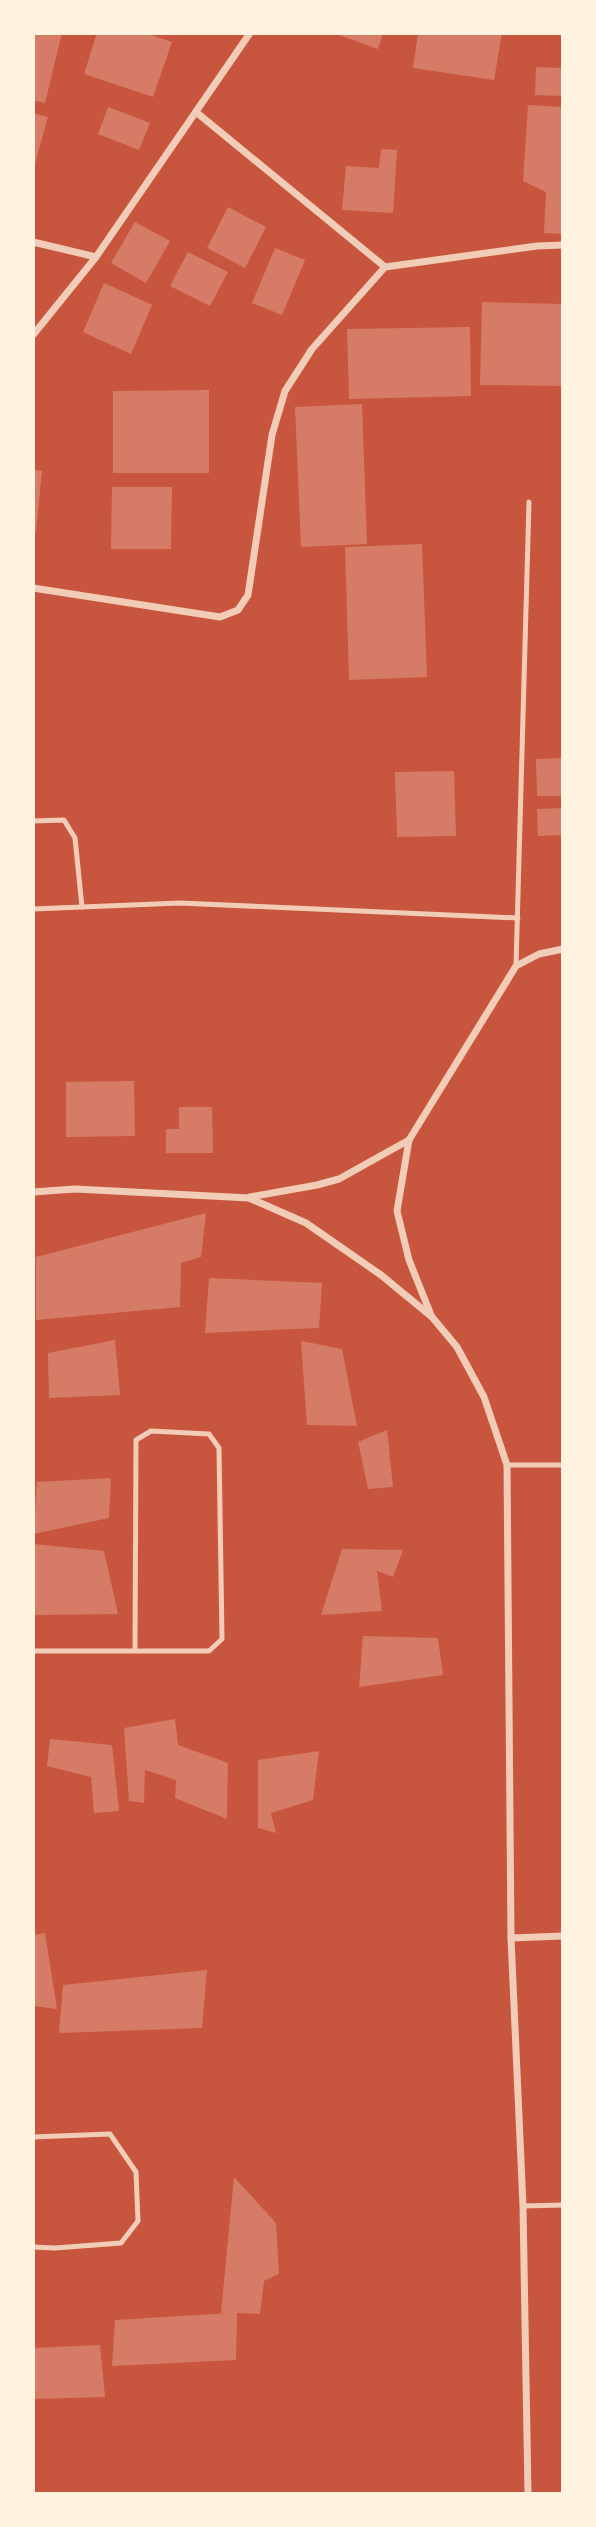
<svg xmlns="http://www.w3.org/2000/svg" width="596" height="2527" font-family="'Exo 2',sans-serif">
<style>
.building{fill:#d67c66}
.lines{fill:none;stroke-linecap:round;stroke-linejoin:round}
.service{stroke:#f1ccb7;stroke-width:5}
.minor{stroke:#f1ccb7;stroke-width:7}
</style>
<rect width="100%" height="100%" fill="#c8553d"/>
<g class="building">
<path d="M 33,33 L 62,33 L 45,103 L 33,100 Z"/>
<path d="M 97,33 L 145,33 L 172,42 L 153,97 L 84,74 Z"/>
<path d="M 333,33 L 383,33 L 378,49 Z"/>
<path d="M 418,33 L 502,33 L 494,80 L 413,68 Z"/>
<path d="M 536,67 L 563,68 L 563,96 L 535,95 Z"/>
<path d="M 528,105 L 563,107 L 563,234 L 544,233 L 546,192 L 523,181 Z"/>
<path d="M 108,107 L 150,123 L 139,150 L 98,134 Z"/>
<path d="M 33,113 L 48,117 L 34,167 L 33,167 Z"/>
<path d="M 381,149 L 397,150 L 393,213 L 342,210 L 346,166 L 379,168 Z"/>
<path d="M 228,207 L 266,227 L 245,268 L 207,248 Z"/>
<path d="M 135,222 L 170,241 L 146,283 L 111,263 Z"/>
<path d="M 275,248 L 305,260 L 282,315 L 252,303 Z"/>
<path d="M 188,252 L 228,272 L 210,306 L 170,286 Z"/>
<path d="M 104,283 L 152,305 L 131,354 L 83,332 Z"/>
<path d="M 482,302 L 563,304 L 563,386 L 480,385 Z"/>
<path d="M 470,327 L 471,396 L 349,399 L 347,329 Z"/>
<path d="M 209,390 L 209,473 L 113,473 L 113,391 Z"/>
<path d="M 362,404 L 367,544 L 301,547 L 295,407 Z"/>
<path d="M 33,470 L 42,471 L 36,532 L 33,532 Z"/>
<path d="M 112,487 L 172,487 L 171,549 L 111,549 Z"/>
<path d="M 422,544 L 427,677 L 349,680 L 345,547 Z"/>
<path d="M 563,758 L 563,796 L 537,796 L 536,759 Z"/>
<path d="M 454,771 L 456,836 L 397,837 L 395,772 Z"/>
<path d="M 563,808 L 563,835 L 538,836 L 537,809 Z"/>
<path d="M 134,1081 L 135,1136 L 66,1137 L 66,1082 Z"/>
<path d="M 179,1107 L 212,1107 L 213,1153 L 166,1153 L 166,1129 L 179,1129 Z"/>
<path d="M 206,1213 L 201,1257 L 181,1263 L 180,1307 L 36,1320 L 36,1257 Z"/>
<path d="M 209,1278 L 322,1283 L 319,1328 L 205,1333 Z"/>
<path d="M 115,1340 L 120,1395 L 49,1398 L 48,1353 Z"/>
<path d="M 301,1341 L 342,1349 L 357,1426 L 307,1425 Z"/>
<path d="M 387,1430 L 393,1487 L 368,1489 L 358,1442 Z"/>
<path d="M 111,1478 L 109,1518 L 33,1534 L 37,1482 Z"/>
<path d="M 33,1544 L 104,1551 L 118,1614 L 33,1615 Z"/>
<path d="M 342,1549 L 403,1550 L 393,1577 L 377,1571 L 382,1611 L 321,1615 Z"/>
<path d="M 363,1636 L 438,1638 L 443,1675 L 359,1687 Z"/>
<path d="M 175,1719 L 178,1745 L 228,1763 L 227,1819 L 175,1798 L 176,1780 L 145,1770 L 144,1803 L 129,1801 L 124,1728 Z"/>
<path d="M 50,1739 L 112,1745 L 119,1811 L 94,1813 L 91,1777 L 47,1766 Z"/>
<path d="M 319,1751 L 313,1800 L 271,1813 L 276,1833 L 258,1828 L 258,1760 Z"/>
<path d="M 45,1933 L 57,2009 L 33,2006 L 33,1935 Z"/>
<path d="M 207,1970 L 202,2028 L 59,2033 L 63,1985 Z"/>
<path d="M 234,2177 L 276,2223 L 279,2274 L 264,2281 L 260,2314 L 237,2313 L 236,2360 L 112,2366 L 115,2320 L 230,2313 L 221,2313 Z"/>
<path d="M 100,2345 L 105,2397 L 33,2399 L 33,2348 Z"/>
</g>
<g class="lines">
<g class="service">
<path d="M 33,821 L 64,820 L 75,838 L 82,907"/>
<path d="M 33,909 L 180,903 L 518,918"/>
<path d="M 516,966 L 529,502"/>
<path d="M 507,1465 L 563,1465"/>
<path d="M 33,1651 L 209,1651 L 222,1639 L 219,1448 L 209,1434 L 151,1431 L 136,1440 L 135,1651"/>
<path d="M 33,2137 L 110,2134 L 136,2172 L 138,2221 L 121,2243 L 55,2248 L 33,2247"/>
<path d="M 523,2206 L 563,2205"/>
</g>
<g class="minor">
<path d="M 196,112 L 385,267"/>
<path d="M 33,242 L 96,257"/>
<path d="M 33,335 L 96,257 L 250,33"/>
<path d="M 33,588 L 220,617 L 238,610 L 248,595 L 272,435 L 285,391 L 312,349 L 385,267 L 537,246 L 563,245"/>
<path d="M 33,1192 L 75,1189 L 249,1198 L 306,1223 L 381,1275 L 432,1317 L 457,1347 L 484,1397 L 507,1465 L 511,1938 L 523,2206 L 528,2494"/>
<path d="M 250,1197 L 317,1185 L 339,1179 L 409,1140"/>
<path d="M 431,1315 L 409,1260 L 397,1211 L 409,1140 L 516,966 L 539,954 L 563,949"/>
<path d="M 511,1938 L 563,1936"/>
</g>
</g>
<rect width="596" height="2527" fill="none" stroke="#fff3e0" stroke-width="70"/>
</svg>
